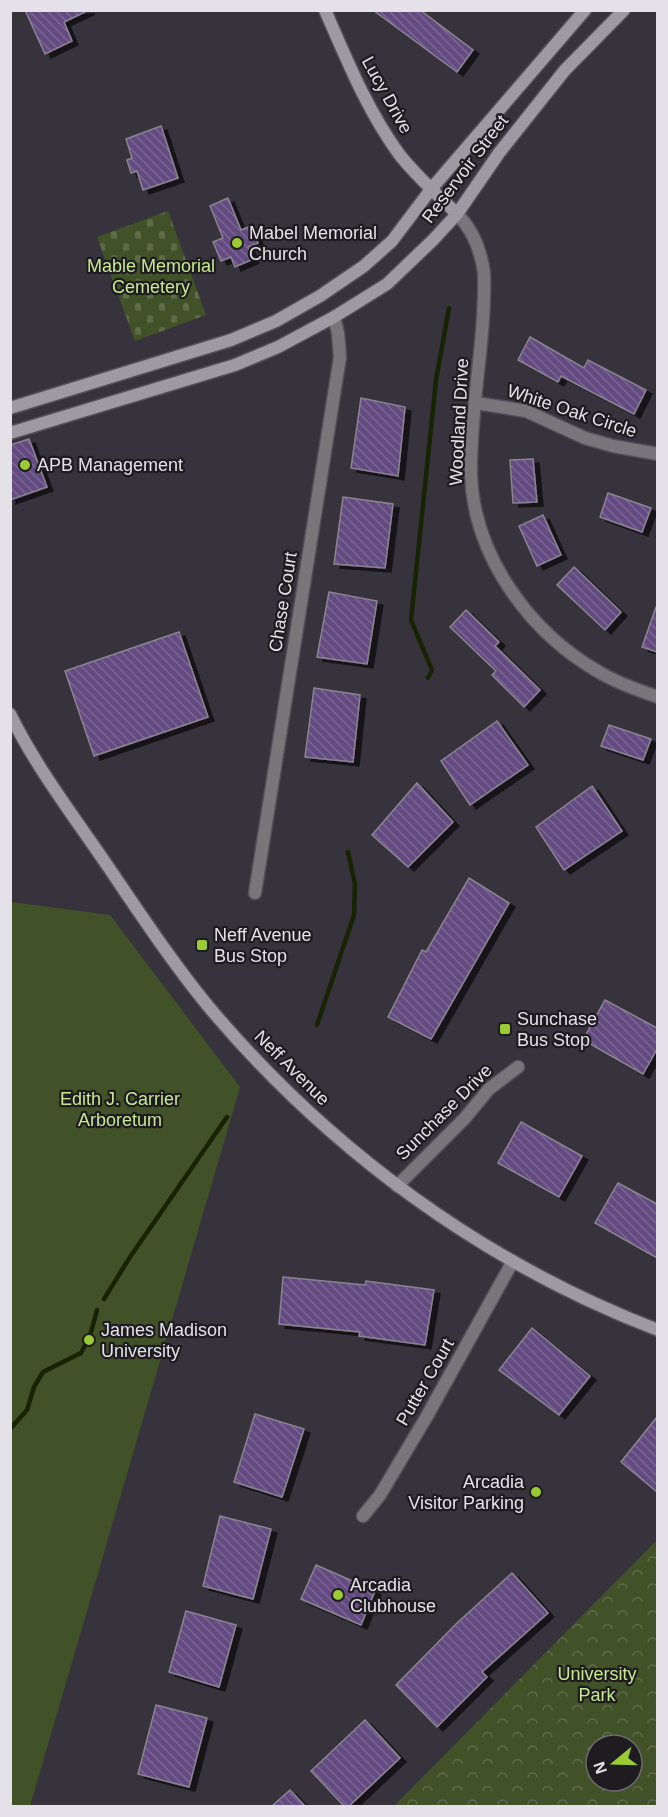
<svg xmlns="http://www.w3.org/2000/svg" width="668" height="1817" font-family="Helvetica,sans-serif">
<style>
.cemetery{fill:url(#cemetery-stones)}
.park{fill:url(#park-crowns);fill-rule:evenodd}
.garden{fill:#425228}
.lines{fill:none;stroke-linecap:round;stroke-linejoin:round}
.stream{stroke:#182304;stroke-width:4.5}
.building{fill:url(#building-back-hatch);stroke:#898490;stroke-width:1.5;filter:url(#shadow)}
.street-casing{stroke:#534f58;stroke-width:15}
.secondary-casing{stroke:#534f58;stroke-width:15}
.street{stroke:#78767b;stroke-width:12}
.secondary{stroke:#9e9aa3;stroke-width:12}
.poi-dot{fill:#9bcb33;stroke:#1e1c20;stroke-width:2}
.labels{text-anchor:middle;stroke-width:4.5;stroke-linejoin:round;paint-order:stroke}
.street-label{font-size:18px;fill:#e4e1e8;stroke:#1e1c20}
.poi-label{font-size:18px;fill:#e4e1e8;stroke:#1e1c20;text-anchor:start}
.park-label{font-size:18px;fill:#c6e890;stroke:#1e1c20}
</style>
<defs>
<pattern id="cemetery-stones" width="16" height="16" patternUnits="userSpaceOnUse" patternTransform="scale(1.5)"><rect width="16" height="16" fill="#425228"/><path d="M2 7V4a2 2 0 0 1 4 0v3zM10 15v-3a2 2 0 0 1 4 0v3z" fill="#5d6b47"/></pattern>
<pattern id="park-crowns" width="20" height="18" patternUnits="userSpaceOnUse" patternTransform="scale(1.5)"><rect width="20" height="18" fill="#425228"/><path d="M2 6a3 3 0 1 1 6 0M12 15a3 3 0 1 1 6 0" fill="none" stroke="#5d6b47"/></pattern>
<pattern id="building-back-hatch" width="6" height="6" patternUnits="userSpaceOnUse" patternTransform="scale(1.5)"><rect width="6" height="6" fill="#644b81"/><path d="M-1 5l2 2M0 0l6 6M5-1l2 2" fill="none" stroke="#7a6593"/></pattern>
<filter id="shadow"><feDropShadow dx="6" dy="4" stdDeviation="0" flood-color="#0009"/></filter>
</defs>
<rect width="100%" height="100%" fill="#37333d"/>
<path class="cemetery" d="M 168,211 L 206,315 L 135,341 L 97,237 Z"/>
<path class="park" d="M 657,1540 L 657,1806 L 394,1806 ZM 596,1745 L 632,1745 L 632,1781 L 596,1781 Z"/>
<path class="garden" d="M 11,902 L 110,915 L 240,1087 L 30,1806 L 10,1806 Z"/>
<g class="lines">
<g class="stream">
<path d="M 428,678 L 432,670 L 411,620 L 436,380 L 449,308"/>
<path d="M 317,1025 L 354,915 L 355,884 L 348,852"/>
<path d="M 104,1299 L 130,1257 L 227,1117"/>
<path d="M 10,1429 L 27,1410 L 34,1387 L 43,1372 L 81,1353 L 90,1336 L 97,1310"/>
</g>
</g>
<g class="building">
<path d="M 25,10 L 89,10 L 64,22 L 72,41 L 45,54 Z"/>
<path d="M 373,10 L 420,10 L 473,50 L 457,72 Z"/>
<path d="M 161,126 L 178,178 L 143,190 L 137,171 L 131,173 L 127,160 L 132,158 L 126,139 Z"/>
<path d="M 228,198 L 241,230 L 251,226 L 258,243 L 248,247 L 253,259 L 235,267 L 231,257 L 221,261 L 213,242 L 223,238 L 210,206 Z"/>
<path d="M 530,337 L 584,368 L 588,360 L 646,390 L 634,414 L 561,376 L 558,382 L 518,360 Z"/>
<path d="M 361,398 L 405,407 L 398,476 L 351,468 Z"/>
<path d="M 29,439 L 47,487 L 10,500 L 10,445 Z"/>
<path d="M 533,459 L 537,502 L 513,503 L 510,460 Z"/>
<path d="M 608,493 L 651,508 L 642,532 L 600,517 Z"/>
<path d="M 343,497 L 393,504 L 385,568 L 334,564 Z"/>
<path d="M 543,515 L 561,555 L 537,566 L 519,526 Z"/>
<path d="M 574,567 L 621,612 L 605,630 L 557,585 Z"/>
<path d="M 329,592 L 377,601 L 367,664 L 317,657 Z"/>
<path d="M 656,607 L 657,607 L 657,652 L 642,647 Z"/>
<path d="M 466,610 L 499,642 L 495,646 L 540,690 L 524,707 L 492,675 L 496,671 L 450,627 Z"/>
<path d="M 179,632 L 208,717 L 94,756 L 65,671 Z"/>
<path d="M 314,688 L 360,695 L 353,762 L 305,757 Z"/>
<path d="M 497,721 L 528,765 L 470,805 L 441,761 Z"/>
<path d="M 609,725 L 651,739 L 643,760 L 601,746 Z"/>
<path d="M 417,783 L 453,822 L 408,867 L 372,835 Z"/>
<path d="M 592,786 L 622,831 L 564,870 L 536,827 Z"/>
<path d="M 469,878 L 509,903 L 431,1039 L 388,1017 L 422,950 L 426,952 Z"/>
<path d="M 605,1000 L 657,1028 L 657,1049 L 643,1074 L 583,1040 Z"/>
<path d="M 521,1122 L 582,1156 L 559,1197 L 498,1163 Z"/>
<path d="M 618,1183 L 657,1204 L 657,1258 L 595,1223 Z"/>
<path d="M 283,1277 L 365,1285 L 366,1281 L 434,1290 L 425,1345 L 359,1336 L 360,1332 L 279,1324 Z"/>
<path d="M 532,1328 L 590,1376 L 559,1415 L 499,1370 Z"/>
<path d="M 255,1414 L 304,1429 L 282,1497 L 234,1482 Z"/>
<path d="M 657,1417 L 657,1492 L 621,1462 Z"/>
<path d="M 220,1516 L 271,1529 L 253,1599 L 203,1586 Z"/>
<path d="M 316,1565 L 375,1591 L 361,1625 L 301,1599 Z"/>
<path d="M 512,1573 L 548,1613 L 482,1672 L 487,1677 L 437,1727 L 396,1685 L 456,1624 Z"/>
<path d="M 186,1611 L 236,1625 L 219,1687 L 169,1672 Z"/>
<path d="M 156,1705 L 207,1718 L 189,1787 L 138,1774 Z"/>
<path d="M 365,1720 L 400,1758 L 349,1806 L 344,1806 L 311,1771 Z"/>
<path d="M 290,1790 L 305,1806 L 272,1806 Z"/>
</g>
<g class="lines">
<defs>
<g id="street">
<path d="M 457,214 C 473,230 481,251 484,273 C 486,340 470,406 471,473 C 473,555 529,632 599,672 C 617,683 637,690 658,697"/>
<path d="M 476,403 L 526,411 L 585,438 L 613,446 L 658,454"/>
<path d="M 255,893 L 340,357 L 338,333 L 334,317"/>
<path d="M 397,1186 L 465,1118 L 489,1089 L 518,1067"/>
<path d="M 363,1516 L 380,1495 L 427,1416 L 513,1261"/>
</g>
<g id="secondary">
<path d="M 325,10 C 347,60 367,110 399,154 C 416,176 438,195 457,214"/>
<path d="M 10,408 L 231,340 L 276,321 L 320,296 L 364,266 L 392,241 L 432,188 L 585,10"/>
<path d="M 10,433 L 235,365 L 278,347 L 334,317 L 387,284 L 433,240 L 457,214 L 499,153 L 565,70 L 624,10"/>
<path d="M 10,714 C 37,769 75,818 109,868 C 141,915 172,962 208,1006 C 328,1149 483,1263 658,1330"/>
</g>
</defs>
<use href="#street" class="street-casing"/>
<use href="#secondary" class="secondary-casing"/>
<use href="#street" class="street"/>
<use href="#secondary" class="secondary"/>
</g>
<g class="poi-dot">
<circle cx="237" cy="243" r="6"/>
<circle cx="25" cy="465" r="6"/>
<rect x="196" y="939" width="12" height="12" rx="3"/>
<rect x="499" y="1023" width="12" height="12" rx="3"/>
<circle cx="89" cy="1340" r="6"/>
<circle cx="536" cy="1492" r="6"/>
<circle cx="338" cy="1595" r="6"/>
</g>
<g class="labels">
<g class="street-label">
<text transform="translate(387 95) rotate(61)" y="6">Lucy Drive</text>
<text transform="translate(465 169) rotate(-53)" y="6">Reservoir Street</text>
<text transform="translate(572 411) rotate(18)" y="6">White Oak Circle</text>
<text transform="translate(459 422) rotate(-87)" y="6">Woodland Drive</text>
<text transform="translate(283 602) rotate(-81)" y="6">Chase Court</text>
<text transform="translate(292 1068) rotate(45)" y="6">Neff Avenue</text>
<text transform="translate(444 1112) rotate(-45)" y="6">Sunchase Drive</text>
<text transform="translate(425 1382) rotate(-60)" y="6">Putter Court</text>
</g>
<g class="poi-label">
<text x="249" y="239">Mabel Memorial<tspan x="249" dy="21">Church</tspan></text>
<text x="37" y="471">APB Management</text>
<text x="214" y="941">Neff Avenue<tspan x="214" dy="21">Bus Stop</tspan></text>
<text x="517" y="1025">Sunchase<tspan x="517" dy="21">Bus Stop</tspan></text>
<text x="101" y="1336">James Madison<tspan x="101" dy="21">University</tspan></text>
<text x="524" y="1488" text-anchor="end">Arcadia<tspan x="524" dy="21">Visitor Parking</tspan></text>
<text x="350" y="1591">Arcadia<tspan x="350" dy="21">Clubhouse</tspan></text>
</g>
<g class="park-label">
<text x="151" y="272">Mable Memorial<tspan x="151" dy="21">Cemetery</tspan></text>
<text x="120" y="1105">Edith J. Carrier<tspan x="120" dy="21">Arboretum</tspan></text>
<text x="597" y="1680">University<tspan x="597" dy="21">Park</tspan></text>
</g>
</g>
<rect width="668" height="1817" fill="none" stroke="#e4e1e8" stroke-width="24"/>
<g transform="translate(614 1763) rotate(251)"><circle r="28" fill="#1e1c20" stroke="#6d6b70" stroke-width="1.5"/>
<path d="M0-4.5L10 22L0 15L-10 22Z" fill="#9bcb33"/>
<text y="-9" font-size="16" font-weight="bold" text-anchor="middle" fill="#e4e1e8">N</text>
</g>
</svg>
